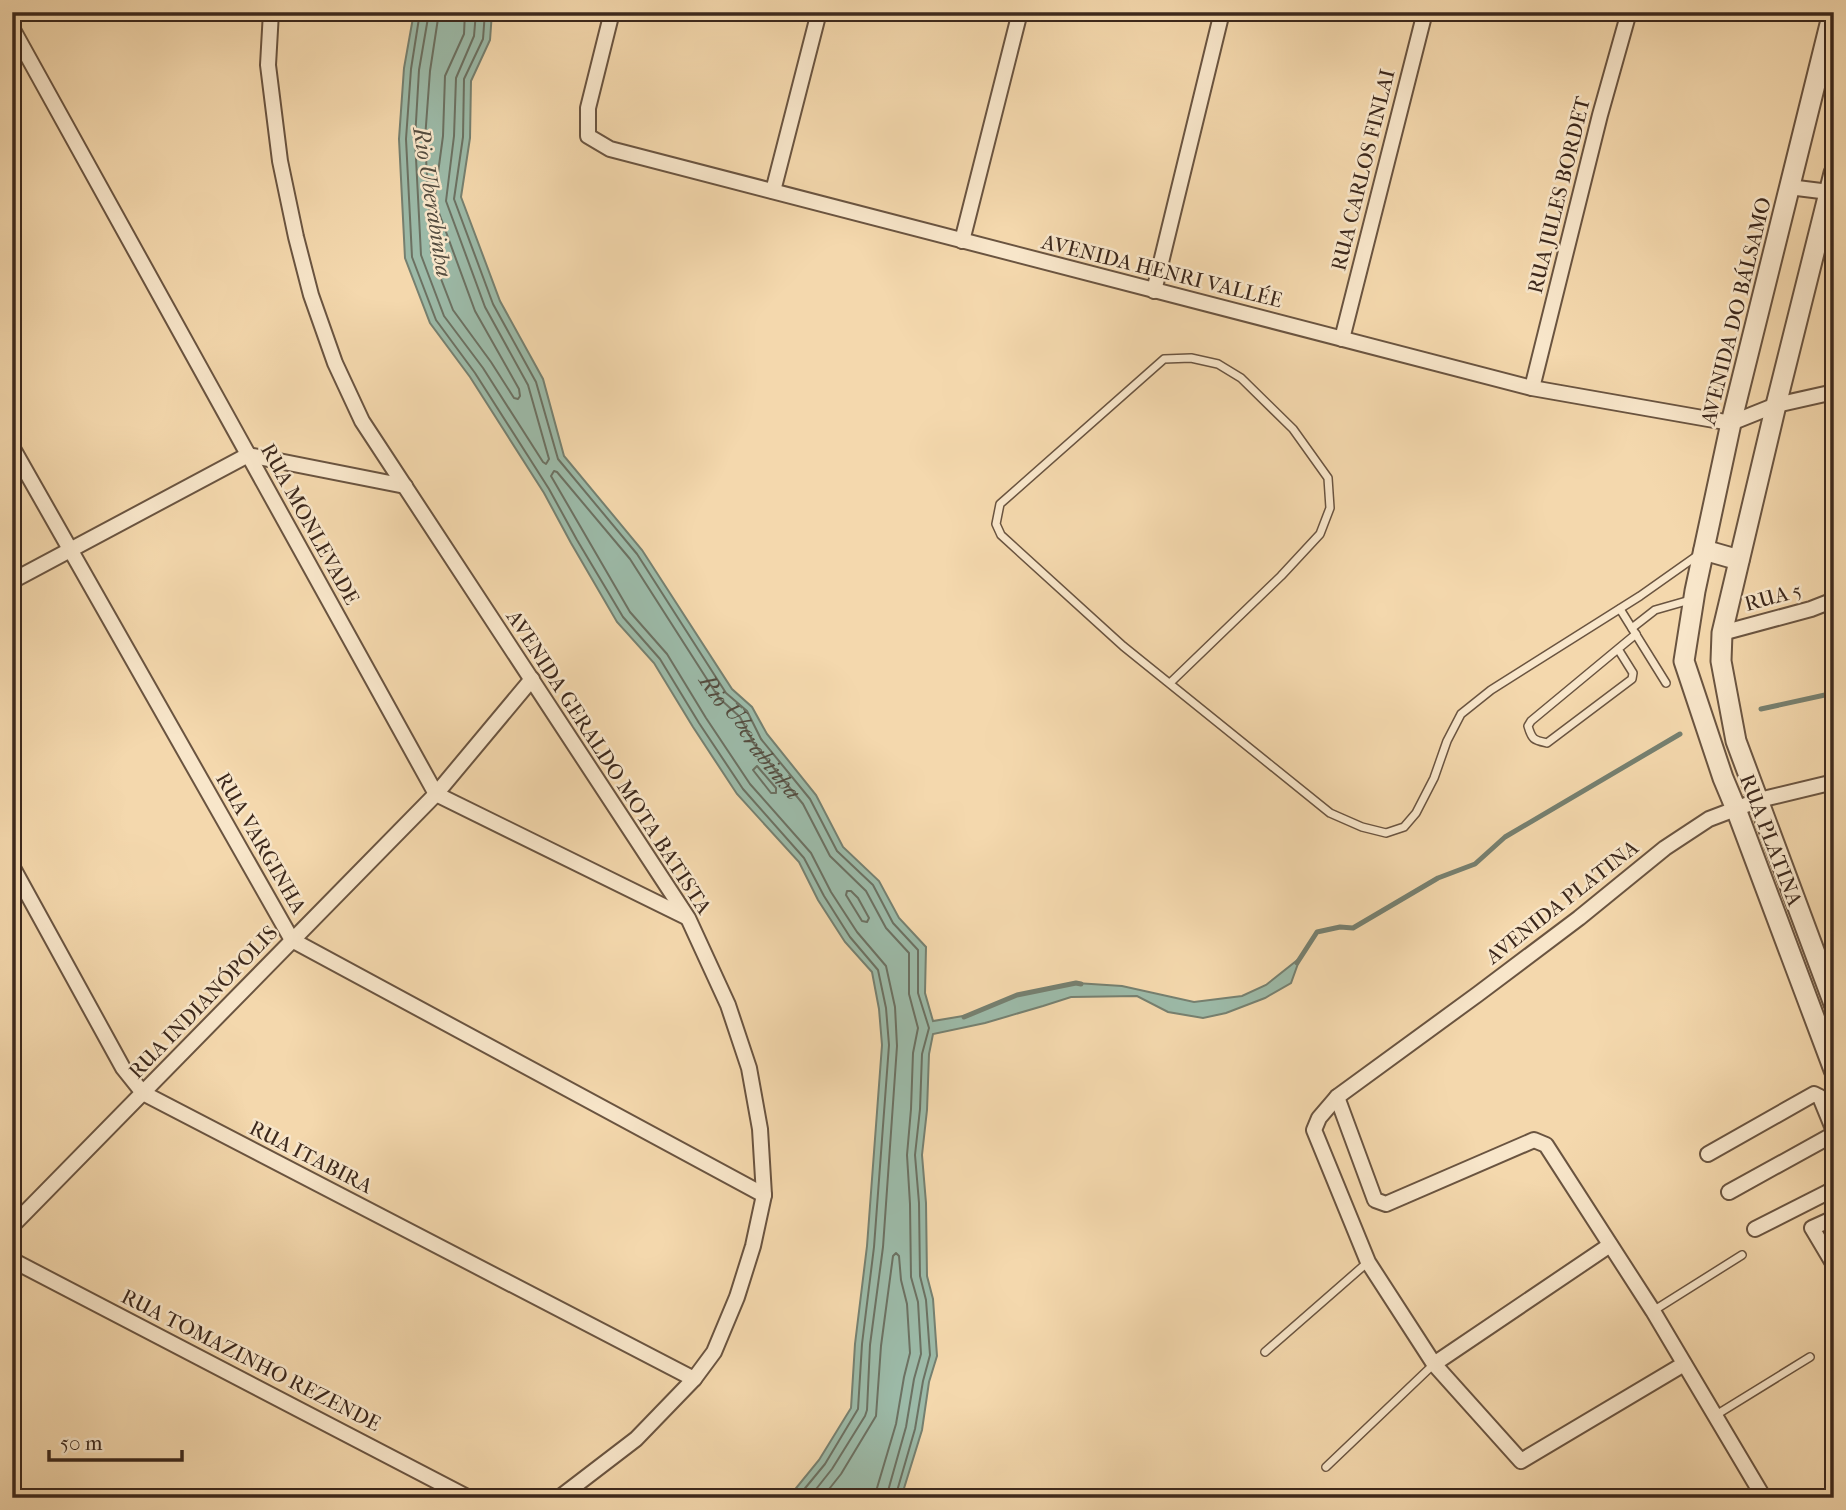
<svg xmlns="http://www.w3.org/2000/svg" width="1846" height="1510" font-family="'IM FELL French Canon',serif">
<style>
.water{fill:#9cbaa8;stroke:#768070;stroke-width:2}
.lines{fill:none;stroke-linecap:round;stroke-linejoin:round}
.shore{stroke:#6c7162;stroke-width:2}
.stream{stroke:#768070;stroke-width:5}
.service-casing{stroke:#6a5440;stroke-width:10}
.minor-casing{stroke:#6a5440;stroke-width:18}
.tertiary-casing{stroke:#6a5440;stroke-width:23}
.service{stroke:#f8e6ca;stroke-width:7}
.minor{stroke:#f8e6ca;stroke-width:14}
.tertiary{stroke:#f8e6ca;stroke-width:19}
.labels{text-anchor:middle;stroke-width:5;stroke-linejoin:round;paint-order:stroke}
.street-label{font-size:21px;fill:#3c281c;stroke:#f8e6ca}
.water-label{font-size:23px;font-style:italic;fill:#544c3f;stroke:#f8e6ca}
</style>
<rect width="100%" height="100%" fill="#f4d8ad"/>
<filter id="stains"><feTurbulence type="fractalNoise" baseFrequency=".00286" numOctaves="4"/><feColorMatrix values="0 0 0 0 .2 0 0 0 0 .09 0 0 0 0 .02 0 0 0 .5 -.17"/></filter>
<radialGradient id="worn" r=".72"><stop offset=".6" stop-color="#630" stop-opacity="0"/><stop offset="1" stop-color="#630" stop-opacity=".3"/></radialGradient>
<path class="water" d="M 414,12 L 492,12 L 490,40 L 471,81 L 470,138 L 461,197 L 500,301 L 543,379 L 564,456 L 642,550 L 732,689 L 752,707 L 767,734 L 816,795 L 843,847 L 879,881 L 899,918 L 926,947 L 925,993 L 933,1021 L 969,1015 L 1017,995 L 1076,983 L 1122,986 L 1194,1002 L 1242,996 L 1266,985 L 1300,958 L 1291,983 L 1265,998 L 1226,1013 L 1203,1018 L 1168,1012 L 1137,996 L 1071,997 L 1043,1006 L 985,1023 L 933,1034 L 929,1054 L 927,1110 L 922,1155 L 926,1203 L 927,1276 L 933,1299 L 937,1356 L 929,1382 L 922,1430 L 901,1498 L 788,1498 L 819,1460 L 851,1408 L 855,1344 L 867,1246 L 882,1045 L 879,1009 L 872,972 L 845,942 L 818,900 L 799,862 L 737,794 L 693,727 L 654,663 L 617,622 L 571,543 L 544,493 L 470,377 L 430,323 L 405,258 L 399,139 L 404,68 Z"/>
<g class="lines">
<g class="shore">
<path d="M 420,12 L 411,69 L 406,139 L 412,257 L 436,320 L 475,373 L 549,489 L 577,540 L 623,617 L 660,659 L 699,723 L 743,789 L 804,858 L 824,896 L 850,937 L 878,970 L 886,1008 L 889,1045 L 874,1247 L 862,1344 L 858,1409 L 825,1464 L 797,1498"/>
<path d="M 429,12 L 419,70 L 415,139 L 421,255 L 444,316 L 483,368 L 543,462 L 546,464 L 549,459 L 528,385 L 485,307 L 446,201 L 454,136 L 456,78 L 474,36 L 476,12"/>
<path d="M 439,12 L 430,71 L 425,139 L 428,195 L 431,198 L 435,195 L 443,136 L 445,76 L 464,34 L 465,12"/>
<path d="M 485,12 L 483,39 L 464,79 L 463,137 L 454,199 L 493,304 L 536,382 L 558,459 L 637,554 L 726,693 L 747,711 L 761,739 L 810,799 L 837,851 L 873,885 L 893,923 L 918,950 L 918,993 L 929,1028 L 922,1054 L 920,1109 L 915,1155 L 919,1203 L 920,1276 L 926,1300 L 930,1355 L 923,1381 L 915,1429 L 895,1498"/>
<path d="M 431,200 L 435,202 L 475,311 L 519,389 L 520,396 L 518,399 L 514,398 L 491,362 L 453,310 L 431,253 L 429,203 Z"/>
<path d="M 757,766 L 776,788 L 776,793 L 771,793 L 753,770 Z"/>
<path d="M 847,891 L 851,891 L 858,898 L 869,918 L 867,922 L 862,921 L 846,895 Z"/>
<path id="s1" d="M 809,1498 L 832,1469 L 865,1416 L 867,1410 L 870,1345 L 883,1247 L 897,1046 L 895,1007 L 886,966 L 857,932 L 831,892 L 811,853 L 750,784 L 706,718 L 667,654 L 630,612 L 551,476 L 554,471 L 557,472 L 630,559 L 719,698 L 740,717 L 754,744 L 803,804 L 830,856 L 866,891 L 886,928 L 909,953 L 909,994 L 918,1028 L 913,1053 L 911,1109 L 907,1155 L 910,1204 L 911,1277 L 918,1302 L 921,1354 L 914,1379 L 906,1427 L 886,1498"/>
<path d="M 822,1498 L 841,1474 L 876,1416 L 881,1346 L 893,1256 L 896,1253 L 899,1256 L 901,1280 L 907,1304 L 910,1353 L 904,1377 L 896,1424 L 877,1488 L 876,1498"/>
</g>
<g class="stream">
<path d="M 1761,709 L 1834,693"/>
<path d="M 1297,963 L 1317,932 L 1340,927 L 1353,928 L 1438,878 L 1475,864 L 1505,837 L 1680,734"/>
<path d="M 964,1017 L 1017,995 L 1076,983 L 1081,984"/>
</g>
<defs>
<g id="service">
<path d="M 1620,609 L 1666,683"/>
<path d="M 1632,628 L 1655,610 L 1690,600"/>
<path d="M 1618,649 L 1633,673 L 1632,679 L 1547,743 C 1534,740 1532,740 1528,726 L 1531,721 L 1636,634"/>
<path d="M 1170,683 L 1281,576 L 1320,534 L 1330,508 L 1328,478 L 1293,429 L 1241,378 L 1218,364 L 1191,358 L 1164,359 L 1000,504 L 996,524 L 1001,535 L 1123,646 L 1330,813 L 1362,827 L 1386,833 L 1404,827 L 1416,813 L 1434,778 L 1447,741 L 1461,714 L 1491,690 L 1640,596 L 1698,555"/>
<path d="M 1653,1311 L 1742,1255"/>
<path d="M 1265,1352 L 1368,1262"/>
<path d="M 1716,1415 L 1810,1357"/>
<path d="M 1326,1467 L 1434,1364"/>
</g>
<g id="minor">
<path d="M 271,12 L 268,65 L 280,161 L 296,237 L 311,295 L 335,363 L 362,421 L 688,918 L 728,1005 L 749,1068 L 760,1129 L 764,1195 L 753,1246 L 737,1297 L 714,1352 L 694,1379 L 636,1439 L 559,1498"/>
<path d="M 612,12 L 588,108 L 588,136 L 610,149 L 1532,388 L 1731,423 L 1776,405 L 1834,392"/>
<path d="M 12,28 L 436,794 L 686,917"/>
<path d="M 1789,187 L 1829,192 L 1834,191"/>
<path d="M 773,191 L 819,12"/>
<path d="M 962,241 L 1020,12"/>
<path d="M 1154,291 L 1222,12"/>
<path d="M 1342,339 L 1425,12"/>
<path d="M 1532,388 L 1600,115 L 1629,12"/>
<path d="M 12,447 L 292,940 L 764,1195"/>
<path d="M 12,581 L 248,455 L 405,486"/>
<path d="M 1722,633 L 1811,609 L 1834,600"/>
<path d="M 12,866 L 123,1068 L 143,1093 L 694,1379"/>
<path d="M 1337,1097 L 1375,1200 L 1386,1204 L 1534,1140 L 1546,1145 L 1653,1311 L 1764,1498"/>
<path d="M 1708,1154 L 1814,1094 L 1820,1097 L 1834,1131"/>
<path d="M 1729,1192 L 1834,1134"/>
<path d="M 1834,1218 L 1812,1228 L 1834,1265"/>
<path d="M 12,1226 L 436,794 L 532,679"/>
<path d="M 1755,1229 L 1834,1189"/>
<path d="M 12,1260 L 469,1498"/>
<path d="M 1434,1364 L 1610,1245"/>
<path d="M 1684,1364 L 1521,1461 L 1434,1364 L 1368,1262 L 1314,1130 L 1319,1118 L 1337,1097 L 1478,994 L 1579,918 L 1665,848 L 1709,819 L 1759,800 L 1834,782"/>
</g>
<g id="tertiary">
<path d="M 1833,12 L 1731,423 L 1695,591 L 1684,661 L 1723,778 L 1736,809 L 1834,1070"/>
<path d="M 1834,173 L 1776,405 L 1722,633 L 1721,661 L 1736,741 L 1834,1004"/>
<path d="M 1704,550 L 1739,560"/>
</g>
</defs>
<use href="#service" class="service-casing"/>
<use href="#minor" class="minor-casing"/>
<use href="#tertiary" class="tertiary-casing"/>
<use href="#service" class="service"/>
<use href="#minor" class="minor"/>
<use href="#tertiary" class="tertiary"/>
</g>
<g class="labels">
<g class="street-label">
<text transform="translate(1363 170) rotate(-76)" y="7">RUA CARLOS FINLAI</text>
<text transform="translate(1559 195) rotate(-76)" y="7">RUA JULES BORDET</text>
<text transform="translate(1162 271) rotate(14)" y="7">AVENIDA HENRI VALLÉE</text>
<text transform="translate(1736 311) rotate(-76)" y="7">AVENIDA DO BÁLSAMO</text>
<text transform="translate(310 524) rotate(61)" y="7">RUA MONLEVADE</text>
<text transform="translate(1773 597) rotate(-15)" y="7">RUA 5</text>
<text transform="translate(609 762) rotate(57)" y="7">AVENIDA GERALDO MOTA BATISTA</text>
<text transform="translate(1771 840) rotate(69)" y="7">RUA PLATINA</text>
<text transform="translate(261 843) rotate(60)" y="7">RUA VARGINHA</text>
<text transform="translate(1562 902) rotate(-38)" y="7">AVENIDA PLATINA</text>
<text transform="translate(203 1002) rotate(-46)" y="7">RUA INDIANÓPOLIS</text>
<text transform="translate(311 1157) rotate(27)" y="7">RUA ITABIRA</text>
<text transform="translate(251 1360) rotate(27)" y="7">RUA TOMAZINHO REZENDE</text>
</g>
<g class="water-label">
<text transform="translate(433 202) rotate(81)" y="8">Rio Uberabinha</text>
<text dy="8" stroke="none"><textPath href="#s1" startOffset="1486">Rio Uberabinha</textPath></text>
</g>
</g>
<rect width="1846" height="1510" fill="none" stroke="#f4d8ad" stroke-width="42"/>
<rect x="14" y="14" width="1818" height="1482" fill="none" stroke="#3c281c" stroke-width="3.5"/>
<rect x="21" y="21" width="1804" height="1468" fill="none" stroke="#3c281c" stroke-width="2"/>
<path d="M49 1450v10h133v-10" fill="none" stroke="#3c281c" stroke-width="3.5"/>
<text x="60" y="1450" font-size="21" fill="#3c281c" stroke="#f8e6ca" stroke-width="5" paint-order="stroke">50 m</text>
<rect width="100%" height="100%" filter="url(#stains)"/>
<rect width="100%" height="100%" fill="url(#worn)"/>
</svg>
